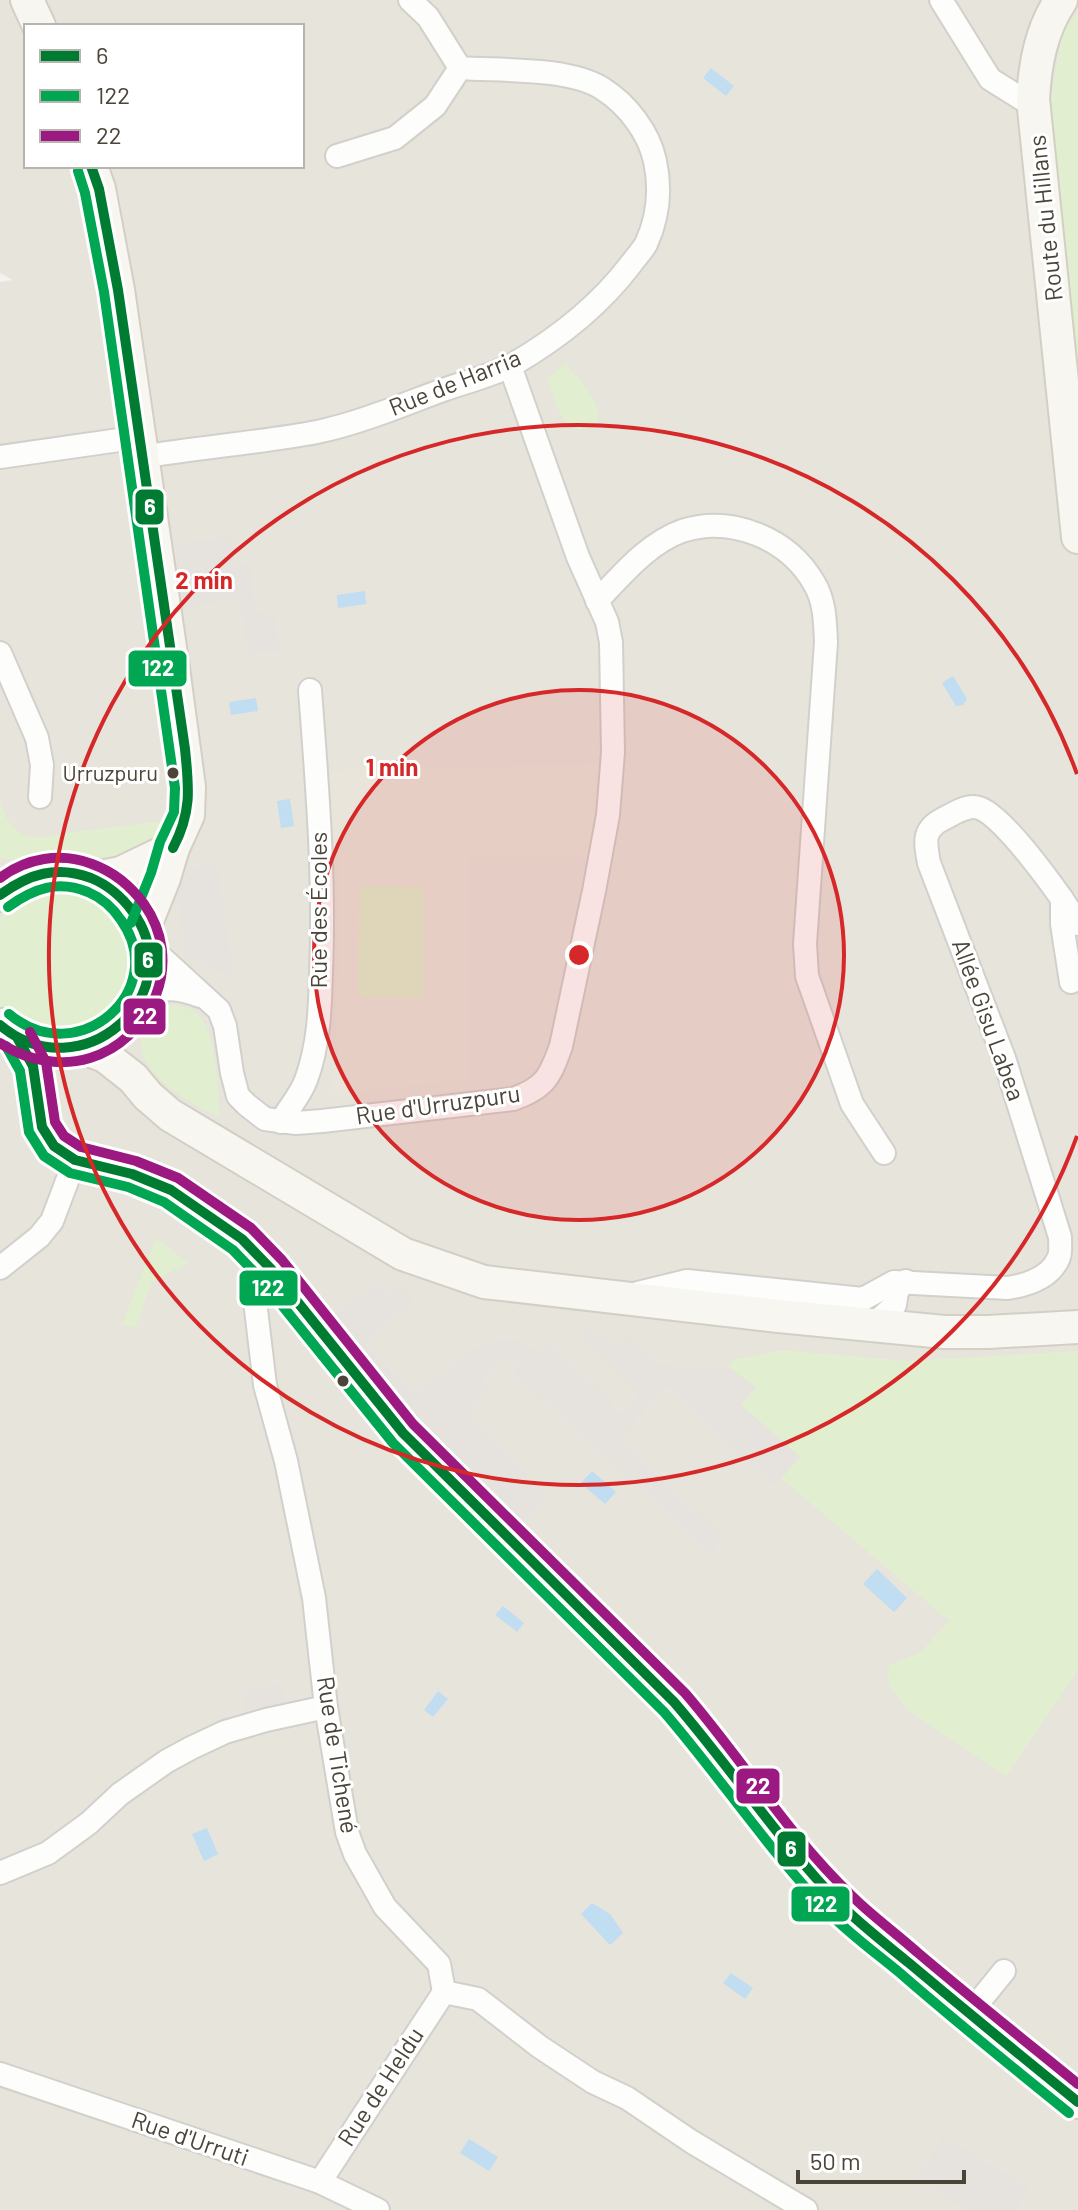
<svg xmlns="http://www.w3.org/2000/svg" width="1078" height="2210" font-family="Barlow,sans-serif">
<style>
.residential{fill:#e7e4dc;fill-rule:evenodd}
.education{fill:#eae5da}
.green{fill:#e1eecf}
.parking{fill:#e6e3df}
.water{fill:#c0ddf1}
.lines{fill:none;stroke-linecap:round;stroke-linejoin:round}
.street-casing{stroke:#d2d0cb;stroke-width:26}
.secondary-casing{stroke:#d3cfc5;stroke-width:36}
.street{stroke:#fdfdfc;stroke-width:22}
.secondary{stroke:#f7f6f1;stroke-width:32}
.bus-1-casing{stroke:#fff;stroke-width:16}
.bus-2-casing{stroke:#fff;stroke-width:16}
.bus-3-casing{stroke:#fff;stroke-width:16}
.bus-1{stroke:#007c32;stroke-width:10}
.bus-2{stroke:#00a651;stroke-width:10}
.bus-3{stroke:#9c1981;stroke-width:10}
.ring{fill:none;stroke:#d62828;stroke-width:4}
.bus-dot{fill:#4b4439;stroke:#fff;stroke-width:3}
.labels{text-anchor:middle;stroke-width:6;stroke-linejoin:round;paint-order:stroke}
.bus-label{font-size:22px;fill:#4b4439;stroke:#fff;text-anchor:end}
.street-label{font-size:24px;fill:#4b4439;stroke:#fff}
.centre{fill:#d62828;stroke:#fff;stroke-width:4}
.ring-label{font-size:24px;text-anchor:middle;font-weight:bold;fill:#d62828;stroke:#fff;stroke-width:6;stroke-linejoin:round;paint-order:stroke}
.line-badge{stroke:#fff;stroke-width:3}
.badge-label{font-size:22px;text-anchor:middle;font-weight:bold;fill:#fff}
</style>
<rect width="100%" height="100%" fill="#f4f2ee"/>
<path class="residential" d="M 0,0 L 1078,0 L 1078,13 L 1063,31 L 1050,104 L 1078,362 L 1078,2210 L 0,2210 L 0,282 L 13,280 L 0,273 ZM 26,26 L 302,26 L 302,166 L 26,166 Z"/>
<path class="education" d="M 601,763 L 592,857 L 469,857 L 470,1079 L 329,1095 L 337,1061 L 339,857 L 332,827 L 327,771 Z"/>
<g class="green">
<path d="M 1078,13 L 1078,362 L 1050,104 L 1063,31 Z"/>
<path d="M 566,363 C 578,380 607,405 595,426 C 562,441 556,401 547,378 Z"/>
<path d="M 0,801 C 10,836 30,843 64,833 L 164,821 L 152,840 L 139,852 L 107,862 L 52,853 L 20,860 L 0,858 Z"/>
<path d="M 359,886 L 423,887 L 423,998 L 358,997 Z"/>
<path d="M 54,887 L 85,891 L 99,897 L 122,918 L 137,963 L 130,993 L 98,1027 L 53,1037 L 10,1018 L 0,1006 L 0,918 C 16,901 31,892 54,887 Z"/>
<path d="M 171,1005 C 180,1006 188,1007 195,1012 C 218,1031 217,1088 220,1116 C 188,1105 128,1069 143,1028 C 148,1014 158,1008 171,1005 Z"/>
<path d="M 156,1238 L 188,1263 L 152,1282 L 135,1328 L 122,1324 Z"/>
<path d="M 782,1350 L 907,1361 L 1078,1351 L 1078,1671 L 1006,1776 L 908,1710 L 888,1684 L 889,1665 L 920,1653 L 949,1621 L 781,1478 L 800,1457 L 741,1405 L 756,1387 L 728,1367 L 733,1360 Z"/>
</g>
<g class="parking">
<path d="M 231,536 L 234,564 L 250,563 L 255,609 L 276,618 L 280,651 L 248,655 L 240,599 L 184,608 L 174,545 Z"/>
<path d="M 217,864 L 234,979 L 212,970 L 202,960 L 186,961 L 176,886 L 189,868 Z"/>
<path d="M 376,1280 L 390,1295 L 401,1286 L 414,1301 L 366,1344 L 416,1395 L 469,1349 L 507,1338 L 541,1351 L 550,1342 L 612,1402 L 610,1405 L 620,1414 L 634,1400 L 636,1395 L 635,1389 L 580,1336 L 589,1326 L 614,1345 L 625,1335 L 657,1365 L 728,1367 L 756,1387 L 741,1405 L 800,1457 L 774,1486 L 667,1387 L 619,1440 L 725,1537 L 710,1554 L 512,1372 L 520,1363 L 508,1359 L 497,1367 L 482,1381 L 490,1390 L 467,1416 L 551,1497 L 521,1527 L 415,1422 L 347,1344 L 331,1319 Z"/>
<path d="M 281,1683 L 286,1706 L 247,1714 L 242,1691 Z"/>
<path d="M 942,2135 L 1029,2188 L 1016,2210 L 965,2210 L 917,2180 Z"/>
</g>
<g class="water">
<path d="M 711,68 L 734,86 L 726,96 L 703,78 Z"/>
<path d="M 365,591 L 366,604 L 338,608 L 337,595 Z"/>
<path d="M 953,676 L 967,699 L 963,705 L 956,706 L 942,683 Z"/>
<path d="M 256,698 L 258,711 L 231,715 L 229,702 Z"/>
<path d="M 290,799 L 294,826 L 281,828 L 277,801 Z"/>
<path d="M 592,1471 L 616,1492 L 605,1504 L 581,1483 Z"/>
<path d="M 877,1569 L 907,1598 L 894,1612 L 863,1584 Z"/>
<path d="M 503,1606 L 524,1623 L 517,1632 L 495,1615 Z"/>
<path d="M 438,1691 L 448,1699 L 433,1717 L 424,1710 Z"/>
<path d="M 207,1828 L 218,1854 L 204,1861 L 192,1834 Z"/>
<path d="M 592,1903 L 610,1914 L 623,1933 L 610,1945 L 581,1914 Z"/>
<path d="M 731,1973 L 753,1988 L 745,1999 L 723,1983 Z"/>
<path d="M 469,2139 L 498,2157 L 489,2171 L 460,2153 Z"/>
</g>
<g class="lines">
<defs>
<g id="street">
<path d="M 941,0 L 990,79 L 1022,99 L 1033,99"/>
<path d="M 337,156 L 395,138 L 435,106 L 460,68"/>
<path d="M 0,457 L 140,437"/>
<path d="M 142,457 C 200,447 259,443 317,432 C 360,423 402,405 443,390 C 465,382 491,376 512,365 C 557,339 600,305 631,264 C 636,257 642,251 646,244 C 658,218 661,189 655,161 C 649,133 628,105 603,89 C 569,67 501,71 460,68 L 428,17 L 410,0"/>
<path d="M 597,601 C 621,576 648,543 682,531 C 731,515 788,538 814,583 C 825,601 825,622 826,642 L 805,944 L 807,976 L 852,1104 L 884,1153"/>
<path d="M 0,653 L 37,738 L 42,765 L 40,797"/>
<path d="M 1062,899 L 1062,924 L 1071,982"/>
<path d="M 148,945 L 219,1010 L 225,1026 L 232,1073 L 238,1096 L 247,1105 L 265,1119 L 296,1123 L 322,1121 L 513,1099 C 545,1088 550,1077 561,1046 L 594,891 L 608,815 L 613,752 L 611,642 L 607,622 L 578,557 L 510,366"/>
<path d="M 143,993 C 168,988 176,987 200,996"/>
<path d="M 281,1122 C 289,1107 300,1096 306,1080 C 319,1045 320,1009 321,972 C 325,878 317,784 310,690"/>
<path d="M 0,1268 L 39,1237 L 52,1221 L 75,1160"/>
<path d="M 271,1269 L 255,1281 L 254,1293 L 265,1385 L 286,1461 L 314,1598 L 326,1707 L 347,1832 L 355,1854 L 385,1907 L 439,1964 L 444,1992 L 478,1999 L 540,2047 L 593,2082 L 627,2098 L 692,2142 L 806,2210"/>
<path d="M 638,1293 L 687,1281 L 863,1299 L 894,1282 L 1008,1288 C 1027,1285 1051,1278 1059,1257 C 1061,1252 1060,1243 1060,1237 L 1004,1058 L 929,863 C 925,841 922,829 945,818 C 955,813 968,804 979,808 C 1004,815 1064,900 1078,924"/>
<path d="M 873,1325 L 895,1305 L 897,1291 L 906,1281"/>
<path d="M 0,1873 L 48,1853 L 89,1823 L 120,1794 L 167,1761 L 191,1748 L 225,1732 L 266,1720 L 326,1707"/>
<path d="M 969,2014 L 1004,1971"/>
<path d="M 0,2074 L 320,2182 L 378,2210"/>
<path d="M 320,2182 L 444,1992"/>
</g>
<g id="secondary">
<path d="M 27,0 L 39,26"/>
<path d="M 1061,0 C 1041,30 1035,64 1033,99 L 1078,537"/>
<path d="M 91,166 L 99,189 L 118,290 L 173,668 L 189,787 L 188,815 L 173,848 L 164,878 L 144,928"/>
<path d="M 95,878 L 121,873 L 173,848"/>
<path d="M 0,895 C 6,891 13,885 20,881 C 95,840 183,931 137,1004 C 131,1013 126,1021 118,1027 C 104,1039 86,1048 68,1048 C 43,1048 19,1043 0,1025"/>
<path d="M 18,1039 L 33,1066 L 42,1127 L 54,1146 L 75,1160 L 132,1174 L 171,1190 L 219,1222 L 242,1239 L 271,1269 L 337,1353 L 403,1433 L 674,1702 L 710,1744 L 769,1824 L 804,1866 L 843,1907 L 969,2014 L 1078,2102"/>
<path d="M 81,1047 L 105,1056 L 133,1078 L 148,1096 L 170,1115 L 403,1254 L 484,1282 L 779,1316 L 944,1332 L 988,1332 L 1078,1327"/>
</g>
</defs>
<use href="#street" class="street-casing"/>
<use href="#secondary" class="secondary-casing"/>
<use href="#street" class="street"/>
<use href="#secondary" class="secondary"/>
<defs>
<g id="bus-1">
<path d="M 91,166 L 99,189 L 118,290 L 185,749 C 189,788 192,812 173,848"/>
<path d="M 0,895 C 29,874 56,865 91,878 C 108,885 122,897 133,912 C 192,995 81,1093 0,1025"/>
<path d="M 18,1039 L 33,1066 L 42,1127 L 54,1146 L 75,1160 L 132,1174 L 171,1190 L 242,1239 L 271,1269 L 403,1433 L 674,1702 C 731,1768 779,1841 840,1904 C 861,1925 886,1944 909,1963 C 965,2010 1021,2056 1078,2102"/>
</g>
<g id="bus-2">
<path d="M 78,171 L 85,193 L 104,292 L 175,788 L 174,812 L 160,842 L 151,873 L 131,923"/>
<path d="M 8,907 C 34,888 58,880 88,892 C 102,898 113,908 121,920 C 171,990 78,1072 9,1014"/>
<path d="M 6,1046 L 20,1071 L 29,1132 L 44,1156 L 70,1173 L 128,1187 L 164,1202 L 233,1250 L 260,1278 L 393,1443 L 664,1712 C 721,1778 769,1851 830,1914 C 851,1935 877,1954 900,1973 C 955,2021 1012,2067 1069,2113"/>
</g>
<g id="bus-3">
<path d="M 0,878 C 26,858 61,852 92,864 C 114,872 130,885 144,904 C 163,931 168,964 156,995 C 129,1061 59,1081 0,1043"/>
<path d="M 30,1032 L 46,1062 L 55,1122 L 64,1136 L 81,1147 L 136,1161 L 178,1178 L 251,1228 L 282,1260 L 413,1424 L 685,1693 C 742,1759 788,1835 852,1896 C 872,1916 896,1933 917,1952 C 970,1997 1024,2040 1078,2084"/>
</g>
</defs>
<use href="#bus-1" class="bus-1-casing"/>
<use href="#bus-2" class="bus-2-casing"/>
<use href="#bus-3" class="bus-3-casing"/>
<use href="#bus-1" class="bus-1"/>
<use href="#bus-2" class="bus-2"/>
<use href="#bus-3" class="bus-3"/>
</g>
<circle cx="579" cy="955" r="265" fill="#d62828" fill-opacity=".12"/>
<g class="ring">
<circle cx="579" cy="955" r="265"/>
<path d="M1077 1136A530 530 0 1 1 1077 774"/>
</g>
<g class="bus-dot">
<circle cx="173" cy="773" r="7"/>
<circle cx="343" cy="1381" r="7"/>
</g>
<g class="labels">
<g class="bus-label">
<text x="158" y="781">Urruzpuru</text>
</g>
<g class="street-label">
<text transform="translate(1046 218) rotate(-96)" y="8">Route du Hillans</text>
<text transform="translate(455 383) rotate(-22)" y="8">Rue de Harria</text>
<text transform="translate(319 910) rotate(-90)" y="8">Rue des Écoles</text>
<text transform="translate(988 1020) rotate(70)" y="8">Allée Gisu Labea</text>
<text transform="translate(438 1105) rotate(-8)" y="8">Rue d'Urruzpuru</text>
<text transform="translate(337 1755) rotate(81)" y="8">Rue de Tichené</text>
<text transform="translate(381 2087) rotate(-57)" y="8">Rue de Heldu</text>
<text transform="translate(190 2139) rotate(19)" y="8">Rue d'Urruti</text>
</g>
</g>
<circle cx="579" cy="955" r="12" class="centre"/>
<g class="ring-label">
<text x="204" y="589">2 min</text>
<text x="392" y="776">1 min</text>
</g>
<g class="line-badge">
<rect x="134" y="488" width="31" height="38" rx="8" fill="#007c32"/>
<rect x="127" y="649" width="61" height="39" rx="8" fill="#00a651"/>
<rect x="133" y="941" width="31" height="38" rx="8" fill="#007c32"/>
<rect x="122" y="997" width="45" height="39" rx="8" fill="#9c1981"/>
<rect x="238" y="1269" width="61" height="38" rx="8" fill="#00a651"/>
<rect x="735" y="1767" width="46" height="38" rx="8" fill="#9c1981"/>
<rect x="776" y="1830" width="31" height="38" rx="8" fill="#007c32"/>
<rect x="790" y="1885" width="61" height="38" rx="8" fill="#00a651"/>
</g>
<g class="badge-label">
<text x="150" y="515">6</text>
<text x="158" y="676">122</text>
<text x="148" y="968">6</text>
<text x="145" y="1024">22</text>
<text x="268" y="1296">122</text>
<text x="758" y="1794">22</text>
<text x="791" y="1857">6</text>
<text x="821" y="1912">122</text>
</g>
<rect x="24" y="24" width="280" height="144" fill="#ffffff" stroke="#b7b4b0" stroke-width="2"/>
<rect x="40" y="50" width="40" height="12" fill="#007c32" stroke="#b7b4b0" stroke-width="2"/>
<text x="96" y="64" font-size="24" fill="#4b4439">6</text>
<rect x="40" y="90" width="40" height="12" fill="#00a651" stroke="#b7b4b0" stroke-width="2"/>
<text x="96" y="104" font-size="24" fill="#4b4439">122</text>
<rect x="40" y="130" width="40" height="12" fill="#9c1981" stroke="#b7b4b0" stroke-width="2"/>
<text x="96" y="144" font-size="24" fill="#4b4439">22</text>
<path d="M798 2170v12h166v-12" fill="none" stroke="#4b4439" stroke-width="4"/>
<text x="810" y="2170" font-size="24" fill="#4b4439" stroke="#ffffff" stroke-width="6" paint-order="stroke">50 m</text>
</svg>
